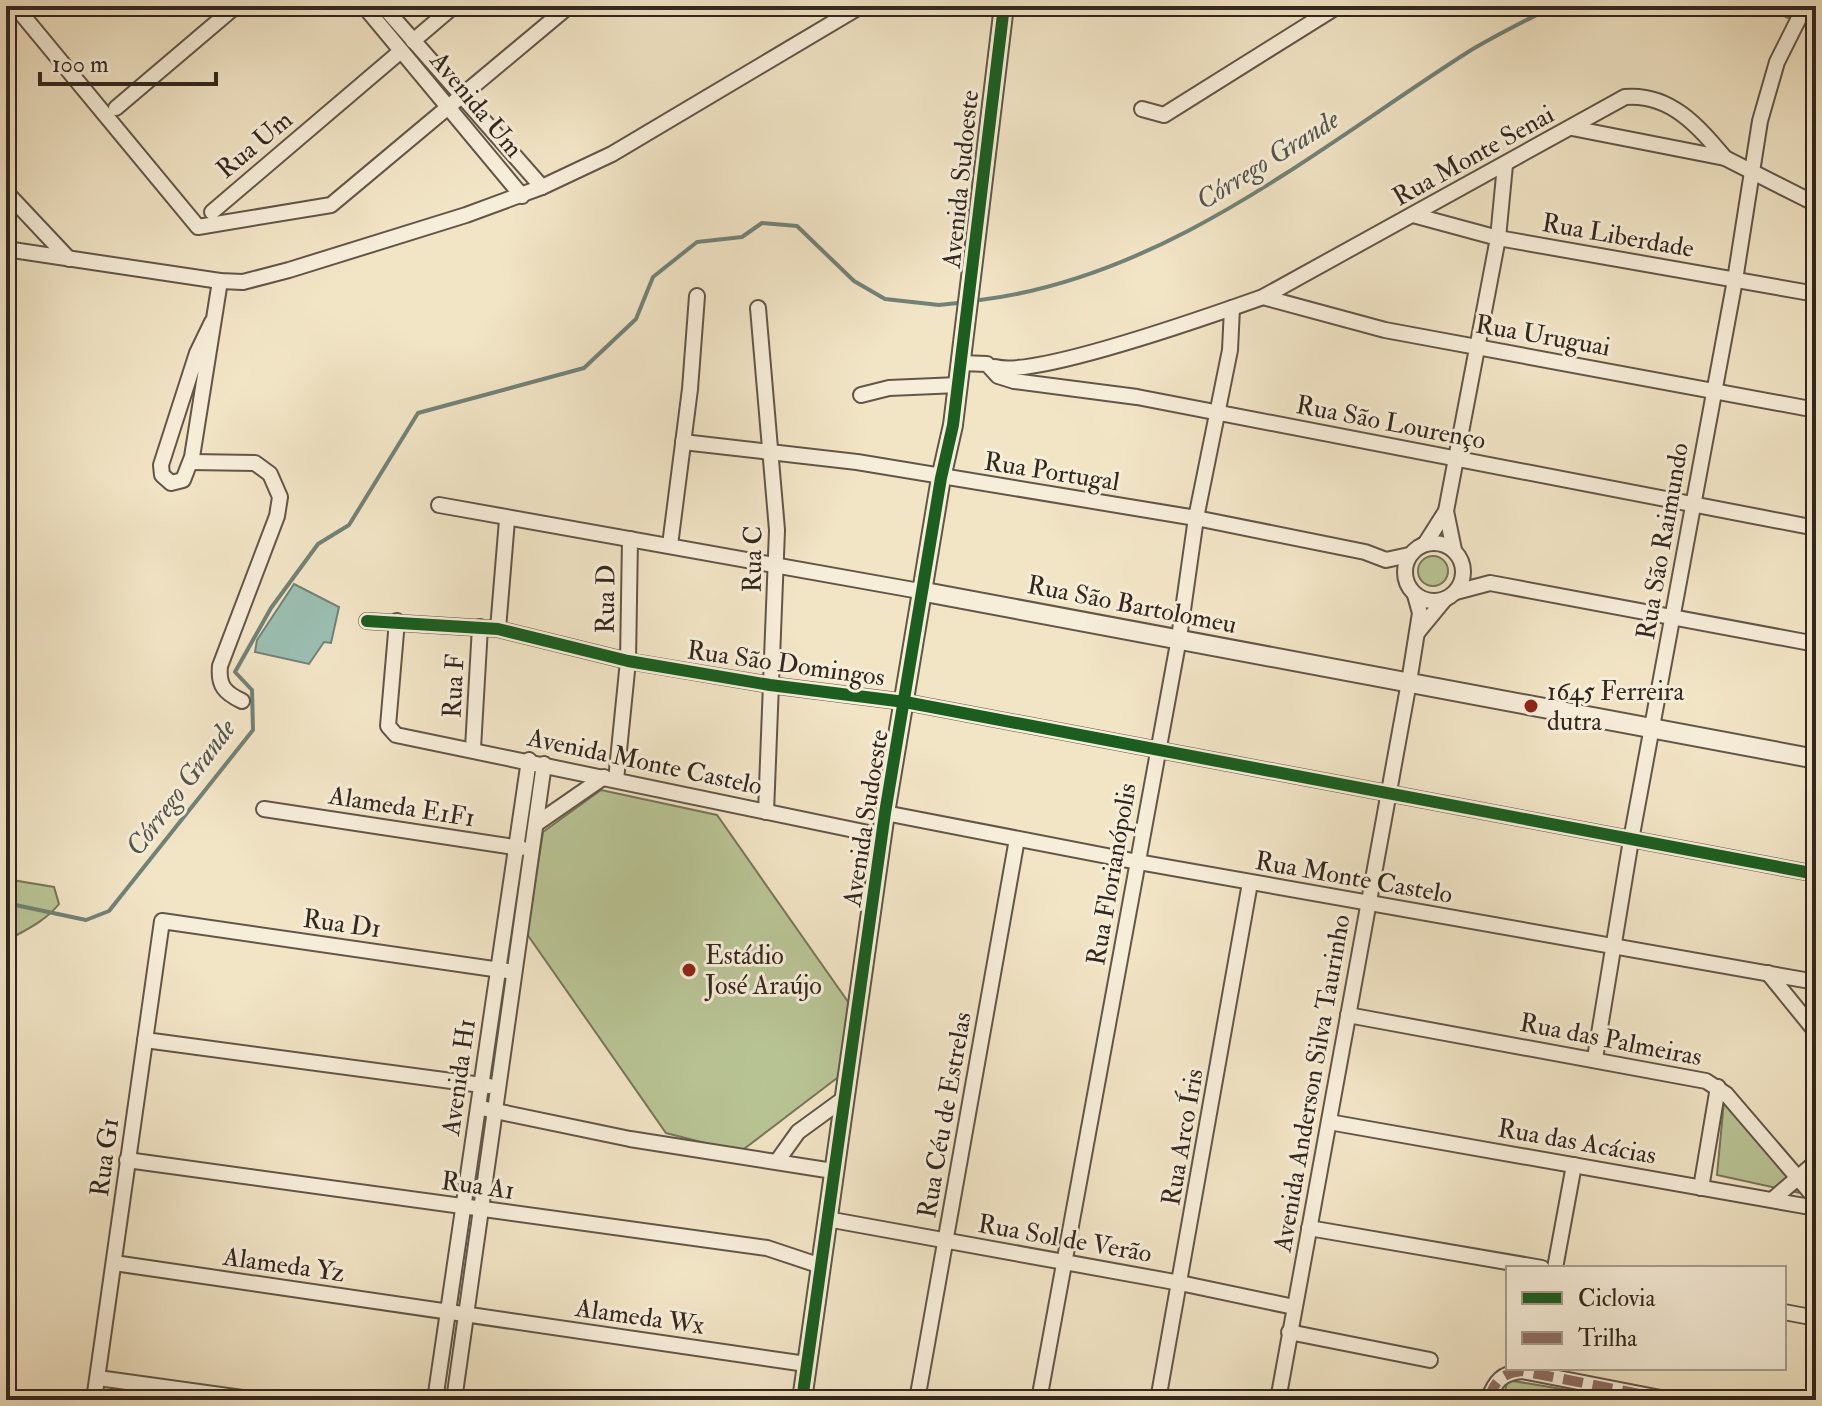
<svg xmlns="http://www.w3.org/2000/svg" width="1822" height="1406" font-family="'IM FELL Double Pica',serif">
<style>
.green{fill:#b9c596;stroke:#76765a;stroke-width:2}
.water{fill:#9bbfb3;stroke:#718277;stroke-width:2}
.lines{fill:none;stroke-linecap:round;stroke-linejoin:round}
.stream{stroke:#718277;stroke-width:4}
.minor-casing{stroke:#625648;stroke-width:18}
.tertiary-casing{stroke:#625648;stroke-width:22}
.minor{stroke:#f7eeda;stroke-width:14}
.tertiary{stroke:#f7eeda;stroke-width:18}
.quiet{stroke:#8d6e63;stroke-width:10;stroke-dasharray:20 10;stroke-linecap:butt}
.cycleway-casing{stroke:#f7eeda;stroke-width:17}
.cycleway{stroke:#1b5e20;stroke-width:12}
.poi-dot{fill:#8f2418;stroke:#f7eeda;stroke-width:3}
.labels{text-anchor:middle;stroke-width:6;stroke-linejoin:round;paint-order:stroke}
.street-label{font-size:26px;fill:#32271e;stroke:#f7eeda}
.poi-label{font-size:26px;fill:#32271e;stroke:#f7eeda;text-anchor:start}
.water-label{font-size:28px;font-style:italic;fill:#52554b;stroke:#f7eeda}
</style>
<rect width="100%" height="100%" fill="#f2e5c6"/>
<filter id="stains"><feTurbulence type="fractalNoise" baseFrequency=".0025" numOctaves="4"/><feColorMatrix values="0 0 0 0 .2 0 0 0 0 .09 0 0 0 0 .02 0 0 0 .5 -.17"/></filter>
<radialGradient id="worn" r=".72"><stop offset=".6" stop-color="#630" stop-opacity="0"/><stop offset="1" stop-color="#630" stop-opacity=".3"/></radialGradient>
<g class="green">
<circle cx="1433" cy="571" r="15"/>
<path d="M 601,790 L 717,815 L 851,1006 L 841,1075 L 740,1152 L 666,1133 L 527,934 L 543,832 Z"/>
<path d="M 6,879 L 54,887 L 59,904 C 48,918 32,927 15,936 L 6,934 Z"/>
<path d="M 1724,1101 L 1804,1194 L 1717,1175 Z"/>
<path d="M 1507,1380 L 1629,1400 L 1504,1400 Z"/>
</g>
<path class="water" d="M 294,584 L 339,607 L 331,643 L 324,642 L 309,664 L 255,652 L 257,640 Z"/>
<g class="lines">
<g class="stream">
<path d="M 1766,6 L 1788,17"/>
<path d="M 1806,26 L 1816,31"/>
<path d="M 980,300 C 1166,277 1316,149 1468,52 C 1496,35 1525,21 1554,6"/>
<path d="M 6,903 L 86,920 L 109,911 L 253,730 L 252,690 L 235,672 L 271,608 L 318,544 L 349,525 L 418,413 L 584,368 L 636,319 L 653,277 L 697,242 L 742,237 L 762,223 L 797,226 L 854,281 L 885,299 L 939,305 L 958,303"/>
</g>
<defs>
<g id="minor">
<path d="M 15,6 L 198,227 L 331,205 L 569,6"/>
<path d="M 364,6 L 522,196"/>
<path d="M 383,6 L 542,187"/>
<path d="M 413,41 L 454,6"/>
<path d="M 116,108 L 236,6"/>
<path d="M 1142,109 L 1164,115 L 1338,6"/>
<path d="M 1572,128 L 1725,158 L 1816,204"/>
<path d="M 6,192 L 69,259"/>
<path d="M 212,212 L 401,51"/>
<path d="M 1413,215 L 1498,238 L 1816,294"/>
<path d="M 6,249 L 220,281 L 243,282 L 289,270 L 466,215 L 542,187 L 612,154 L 861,6"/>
<path d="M 1263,297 L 1385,330 L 1816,410"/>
<path d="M 758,308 L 777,530 L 766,812"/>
<path d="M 212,322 L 197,353 L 161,465 L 162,475 L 171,483 L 183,480 L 192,457 L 220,281"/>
<path d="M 961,363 L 987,364 L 998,376 L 1014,381 L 1137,397 L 1816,528"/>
<path d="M 995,367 C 1036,378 1215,314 1263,297 L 1625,97 C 1670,93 1698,126 1725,158"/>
<path d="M 861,395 L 889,388 L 958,385"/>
<path d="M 683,442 L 857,462 L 1196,518 L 1365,552 L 1386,560 L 1409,555"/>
<path d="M 191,462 L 255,463 L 270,474 L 280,497 L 277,516 L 220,666 C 218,686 225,693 242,701"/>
<path d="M 439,505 L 925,592"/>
<path d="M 1446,511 L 1454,550"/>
<circle cx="1434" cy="572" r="29"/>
<path d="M 1425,544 L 1446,511 L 1498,238 L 1505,165"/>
<path d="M 670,545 L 690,389 L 697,296"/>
<path d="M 1456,592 L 1490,583 L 1816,644"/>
<path d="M 367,621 L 498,629 L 628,661 L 770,685 L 905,702 L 1816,874"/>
<path d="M 397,621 L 388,726 L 396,735 L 883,836"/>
<path d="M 498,629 L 507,520"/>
<path d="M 1417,633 L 1445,599"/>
<path d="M 473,748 L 480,627"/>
<path d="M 616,780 L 628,661 L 630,539"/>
<path d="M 264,809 L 521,848"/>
<path d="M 885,813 L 1138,862 L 1816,982"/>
<path d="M 536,824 L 604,777"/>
<path d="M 1768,973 L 1816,1032"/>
<path d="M 1348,1015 L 1706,1081 L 1726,1094 L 1816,1199"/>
<path d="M 145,1040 L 489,1086"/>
<path d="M 1595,1058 L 1631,840 L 1735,280 L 1760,121 L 1777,62 L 1805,6"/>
<path d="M 486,1109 L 630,1139 L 833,1171"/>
<path d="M 1329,1122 L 1816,1208"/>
<path d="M 127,1160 L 767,1248 L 821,1266"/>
<path d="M 778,1160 L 798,1132 L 846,1097"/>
<path d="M 1701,1188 L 1718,1087"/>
<path d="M 1772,1200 L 1816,1162"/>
<path d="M 827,1219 L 1180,1283 L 1294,1307"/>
<path d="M 1309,1228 L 1542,1268"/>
<path d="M 114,1263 L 806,1364"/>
<path d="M 1555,1268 L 1574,1165"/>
<path d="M 1784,1312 L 1816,1318"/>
<path d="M 1289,1332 L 1430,1360"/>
<path d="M 98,1378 L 258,1400"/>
<path d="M 94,1400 L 162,921 L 514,972"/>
<path d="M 435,1400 L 529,760"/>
<path d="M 454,1400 L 544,764"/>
<path d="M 917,1400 L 1017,839"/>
<path d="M 1039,1400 L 1179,638 L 1196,518 L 1230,350 L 1232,308"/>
<path d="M 1158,1400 L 1250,883"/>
<path d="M 1278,1400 L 1409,682 L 1420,613 L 1415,595"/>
<path d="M 1488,1400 C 1495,1381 1502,1373 1522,1371 L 1671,1400"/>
</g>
<g id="tertiary">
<path d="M 925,592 L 1816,759"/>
<path d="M 802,1400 L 885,813 L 941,478 L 953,425 L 1004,6"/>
</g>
</defs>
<use href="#minor" class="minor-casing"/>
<use href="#tertiary" class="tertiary-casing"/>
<use href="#minor" class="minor"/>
<use href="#tertiary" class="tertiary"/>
<path class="quiet" d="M 1488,1400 C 1495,1381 1502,1373 1522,1371 L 1671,1400"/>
<defs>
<g id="cycleway">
<path d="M 367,621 L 498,629 L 628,661 L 770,685 L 905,702 L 1816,874"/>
<path d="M 802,1400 L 885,813 L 941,478 L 953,425 L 1004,6"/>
</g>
</defs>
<use href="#cycleway" class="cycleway-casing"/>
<use href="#cycleway" class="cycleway"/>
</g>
<g class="poi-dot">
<circle cx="1531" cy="706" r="8"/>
<circle cx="689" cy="970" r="8"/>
</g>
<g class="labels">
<g class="street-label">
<text transform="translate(477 104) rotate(50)" y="9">Avenida Um</text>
<text transform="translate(254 144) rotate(-40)" y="9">Rua Um</text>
<text transform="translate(1473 155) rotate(-29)" y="9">Rua Monte Senai</text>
<text transform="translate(960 179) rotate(-84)" y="9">Avenida Sudoeste</text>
<text transform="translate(1618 235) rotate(10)" y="9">Rua Liberdade</text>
<text transform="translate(1543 335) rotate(10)" y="9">Rua Uruguai</text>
<text transform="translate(1391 422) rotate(11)" y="9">Rua São Lourenço</text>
<text transform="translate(1052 471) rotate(9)" y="9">Rua Portugal</text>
<text transform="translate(1662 541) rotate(-80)" y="9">Rua São Raimundo</text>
<text transform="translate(752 559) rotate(-89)" y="9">Rua C</text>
<text transform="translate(605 599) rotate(-89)" y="9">Rua D</text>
<text transform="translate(1132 604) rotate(11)" y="9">Rua São Bartolomeu</text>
<text transform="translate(786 663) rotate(8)" y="9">Rua São Domingos</text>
<text transform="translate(453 686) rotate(-87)" y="9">Rua F</text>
<text transform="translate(645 761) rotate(12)" y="9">Avenida Monte Castelo</text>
<text transform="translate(402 806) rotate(9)" y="9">Alameda E1F1</text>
<text transform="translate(865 818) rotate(-81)" y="9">Avenida Sudoeste</text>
<text transform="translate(1111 874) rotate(-80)" y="9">Rua Florianópolis</text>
<text transform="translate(1354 877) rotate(10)" y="9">Rua Monte Castelo</text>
<text transform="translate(342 923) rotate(8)" y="9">Rua D1</text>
<text transform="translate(1611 1039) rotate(11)" y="9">Rua das Palmeiras</text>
<text transform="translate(458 1077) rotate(-82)" y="9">Avenida H1</text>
<text transform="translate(1311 1083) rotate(-80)" y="9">Avenida Anderson Silva Taurinho</text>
<text transform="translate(944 1115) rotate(-80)" y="9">Rua Céu de Estrelas</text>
<text transform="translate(1182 1137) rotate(-80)" y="9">Rua Arco Íris</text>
<text transform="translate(1577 1141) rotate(10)" y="9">Rua das Acácias</text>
<text transform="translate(104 1157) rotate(-82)" y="9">Rua G1</text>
<text transform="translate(478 1185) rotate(8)" y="9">Rua A1</text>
<text transform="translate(1065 1238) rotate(10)" y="9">Rua Sol de Verão</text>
<text transform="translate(284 1264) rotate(8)" y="9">Alameda Yz</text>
<text transform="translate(640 1316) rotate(8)" y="9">Alameda Wx</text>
</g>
<g class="poi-label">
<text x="1547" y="700">1645 Ferreira<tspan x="1547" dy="30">dutra</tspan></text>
<text x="705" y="964">Estádio<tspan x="705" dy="30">José Araújo</tspan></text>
</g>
<g class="water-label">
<text transform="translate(1267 159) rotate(-32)" y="10">Córrego Grande</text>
<text transform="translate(180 787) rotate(-53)" y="10">Córrego Grande</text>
</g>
</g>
<rect width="1822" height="1406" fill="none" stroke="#f2e5c6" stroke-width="32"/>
<rect x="8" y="8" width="1806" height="1390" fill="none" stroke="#32271e" stroke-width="4"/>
<rect x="16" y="16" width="1790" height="1374" fill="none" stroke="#32271e" stroke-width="2"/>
<rect x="1506" y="1266" width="280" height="104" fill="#f7eeda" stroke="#a89e8f" stroke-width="2"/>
<rect x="1522" y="1292" width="40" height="12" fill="#1b5e20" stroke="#a89e8f" stroke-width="2"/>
<text x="1578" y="1306" font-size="24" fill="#32271e">Ciclovia</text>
<rect x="1522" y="1332" width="40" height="12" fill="#8d6e63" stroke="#a89e8f" stroke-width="2"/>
<text x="1578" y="1346" font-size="24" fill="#32271e">Trilha</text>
<path d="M40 72v12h176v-12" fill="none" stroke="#32271e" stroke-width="4"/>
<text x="52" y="72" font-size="24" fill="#32271e" stroke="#f7eeda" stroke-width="6" paint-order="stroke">100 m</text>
<rect width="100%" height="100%" filter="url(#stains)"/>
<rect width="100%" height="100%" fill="url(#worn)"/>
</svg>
